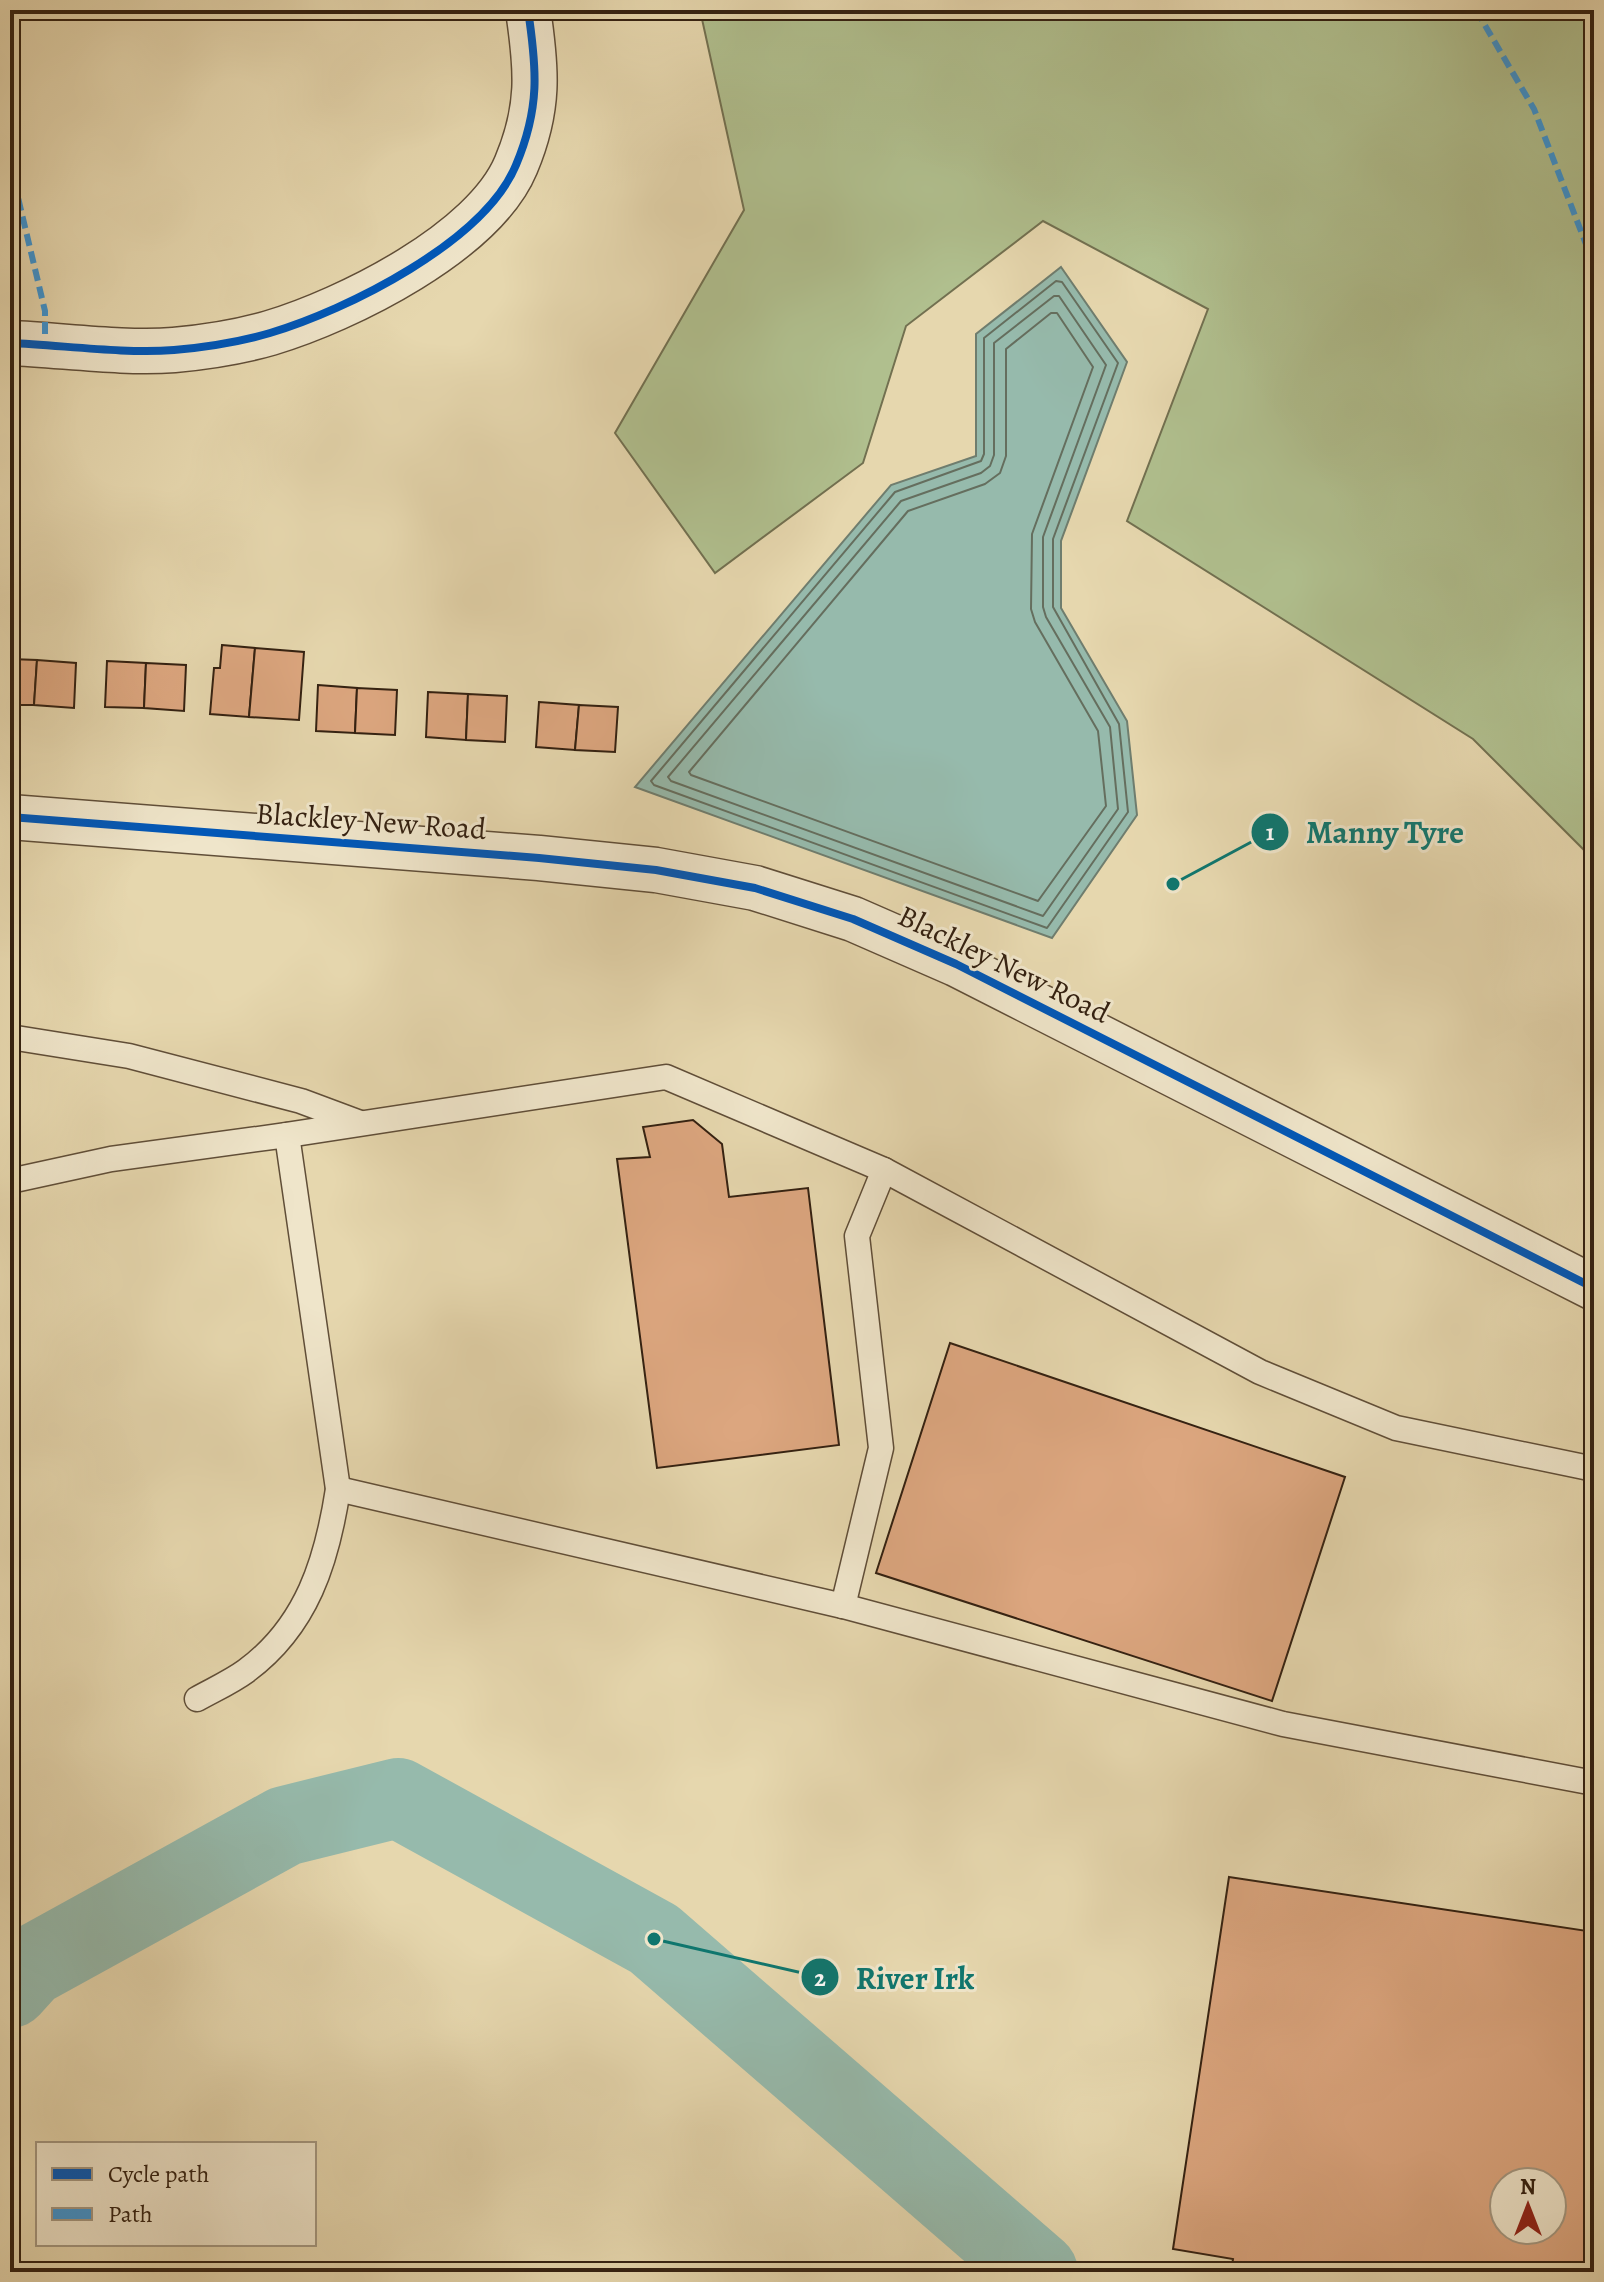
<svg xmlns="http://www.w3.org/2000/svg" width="1604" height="2282" font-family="Alegreya,serif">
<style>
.green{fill:#b0bf8e;stroke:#727050;stroke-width:2}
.water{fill:#96baac;stroke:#6f7d6e;stroke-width:2}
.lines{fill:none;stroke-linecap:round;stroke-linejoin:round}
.shore{stroke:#656e5e;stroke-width:2}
.river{stroke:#96baac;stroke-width:80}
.building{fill:#dca67f;stroke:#342111;stroke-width:2;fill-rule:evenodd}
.service-casing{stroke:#604e38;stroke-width:27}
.minor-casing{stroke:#604e38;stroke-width:47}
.tertiary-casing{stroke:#604e38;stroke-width:47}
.service{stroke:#efe5ca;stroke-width:24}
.minor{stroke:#efe5ca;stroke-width:44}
.tertiary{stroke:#efe5ca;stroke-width:44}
.quiet{stroke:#3d95d3;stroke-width:6;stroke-dasharray:12 6;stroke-linecap:butt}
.cycleway-casing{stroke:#efe5ca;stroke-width:13}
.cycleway{stroke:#0057b8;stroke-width:8}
.labels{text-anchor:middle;stroke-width:6;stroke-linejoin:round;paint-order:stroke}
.street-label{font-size:30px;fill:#342111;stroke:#efe5ca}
.leader{fill:none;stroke:#0f766e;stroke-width:3}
.callout-dot{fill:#0f766e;stroke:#efe5ca;stroke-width:3}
.mark-label{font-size:24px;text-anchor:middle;font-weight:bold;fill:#fff}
.callout-label{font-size:32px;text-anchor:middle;font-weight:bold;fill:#0f766e;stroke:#efe5ca;stroke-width:6;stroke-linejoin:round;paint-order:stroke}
</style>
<rect width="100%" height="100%" fill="#e6d7ae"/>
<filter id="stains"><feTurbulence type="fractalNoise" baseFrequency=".0025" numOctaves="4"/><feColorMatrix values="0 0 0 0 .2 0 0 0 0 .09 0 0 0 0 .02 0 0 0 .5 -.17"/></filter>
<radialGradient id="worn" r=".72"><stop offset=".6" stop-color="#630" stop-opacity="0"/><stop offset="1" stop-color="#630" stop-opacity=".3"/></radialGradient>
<path class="green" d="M 700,10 L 1594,10 L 1594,860 L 1473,739 L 1127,521 L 1208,309 L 1043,221 L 906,326 L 863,463 L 715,573 L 615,433 L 744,210 Z"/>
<path class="water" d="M 1061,267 L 1127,362 L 1061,541 L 1061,608 L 1127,721 L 1137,815 L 1052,938 L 635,787 L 891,485 L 976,456 L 976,334 Z"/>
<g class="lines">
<g class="shore">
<path d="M 1056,281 L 1062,282 L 1118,363 L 1053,539 L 1053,607 L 1119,724 L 1128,812 L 1047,928 L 654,785 L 651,781 L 895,492 L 981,461 L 984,454 L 984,338 Z"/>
<path d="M 1054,296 L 1059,296 L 1106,365 L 1043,537 L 1043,607 L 1046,617 L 1110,727 L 1118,809 L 1043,916 L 671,781 L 668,777 L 901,501 L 981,473 L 990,466 L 994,455 L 994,343 Z"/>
<path d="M 1051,313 L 1057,313 L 1093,367 L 1032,534 L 1031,609 L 1035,622 L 1098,731 L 1106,806 L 1038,901 L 691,775 L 689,772 L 908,511 L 985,484 L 1000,473 L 1006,456 L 1006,349 Z"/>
</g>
<path class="river" d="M 10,1988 L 29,1967 L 285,1826 L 398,1798 L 654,1939 L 1038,2272"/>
</g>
<g class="building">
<path d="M 222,645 L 255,648 L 249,717 L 210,714 L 214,668 L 220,668 Z"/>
<path d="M 255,648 L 304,652 L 299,720 L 249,717 Z"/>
<path d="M 10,659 L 37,660 L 34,705 L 10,705 Z"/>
<path d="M 37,660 L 76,663 L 74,708 L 34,705 Z"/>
<path d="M 107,661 L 146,663 L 144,708 L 105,707 Z"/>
<path d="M 146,663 L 186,665 L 184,711 L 144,708 Z"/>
<path d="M 318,685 L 357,688 L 355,733 L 316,731 Z"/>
<path d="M 357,688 L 397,690 L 395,735 L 355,733 Z"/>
<path d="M 428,692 L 468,694 L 466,740 L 426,737 Z"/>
<path d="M 468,694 L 507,696 L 505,742 L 466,740 Z"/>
<path d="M 539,702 L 579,705 L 575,750 L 536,747 Z"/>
<path d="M 579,705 L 618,707 L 615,752 L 575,750 Z"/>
<path d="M 693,1120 L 722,1144 L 729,1197 L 808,1188 L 839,1445 L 657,1468 L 617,1159 L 650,1157 L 643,1127 Z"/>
<path d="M 950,1343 L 1345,1477 L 1272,1701 L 876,1573 Z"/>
<path d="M 1229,1877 L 1594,1932 L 1594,2272 L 1231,2272 L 1233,2259 L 1173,2249 ZM 1504,2182 L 1552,2182 L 1552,2230 L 1504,2230 Z"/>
</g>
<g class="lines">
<defs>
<g id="service">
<path d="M 10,1037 L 129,1056 L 301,1101 L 360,1123"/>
<path d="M 10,1181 L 111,1159 L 287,1135 L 666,1077 L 884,1170 L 1260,1372 L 1396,1428 L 1594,1469"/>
<path d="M 338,1489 L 843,1606 L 1283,1724 L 1594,1783"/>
<path d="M 843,1606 L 881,1448 L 857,1236 L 884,1170"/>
<path d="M 197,1699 C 213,1690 231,1682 246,1671 C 307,1626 327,1561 338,1489 L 287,1135"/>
</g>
<path id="minor" d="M 10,343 C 61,345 124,354 174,350 C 207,347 239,342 270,333 C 347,310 484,242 516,165 C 540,108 537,70 528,10"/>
<path id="tertiary" d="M 10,817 L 539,858 L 656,870 L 755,888 L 853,919 L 956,964 L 1594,1288"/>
</defs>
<use href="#service" class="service-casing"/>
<use href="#minor" class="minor-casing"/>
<use href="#tertiary" class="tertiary-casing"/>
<use href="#service" class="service"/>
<use href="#minor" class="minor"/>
<use href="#tertiary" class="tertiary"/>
<g class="quiet">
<path d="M 1476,10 L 1534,109 L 1594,265"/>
<path d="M 10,164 L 45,311 L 45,345"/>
</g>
<defs>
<g id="cycleway">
<path d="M 10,343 C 61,345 124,354 174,350 C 207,347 239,342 270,333 C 347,310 484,242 516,165 C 540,108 537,70 528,10"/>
<path d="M 10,817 L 539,858 L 656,870 L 755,888 L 853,919 L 956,964 L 1594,1288"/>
</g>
</defs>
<use href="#cycleway" class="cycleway-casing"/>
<use href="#cycleway" class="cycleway"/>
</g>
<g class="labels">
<g class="street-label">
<text transform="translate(371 821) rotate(4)" y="10">Blackley New Road</text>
<text transform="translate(1004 964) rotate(26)" y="10">Blackley New Road</text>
</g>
</g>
<path class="leader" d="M1173 884L1270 832M654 1939L820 1977"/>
<g class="callout-dot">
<circle cx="1173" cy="884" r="8"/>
<circle cx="654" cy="1939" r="8"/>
<circle cx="1270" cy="832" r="20"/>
<circle cx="820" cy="1977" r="20"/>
</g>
<g class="mark-label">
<text x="1270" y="840">1</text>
<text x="820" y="1986">2</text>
</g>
<g class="callout-label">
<text x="1385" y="843">Manny Tyre</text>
<text x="915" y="1989">River Irk</text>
</g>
<rect width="1604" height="2282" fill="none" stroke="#e6d7ae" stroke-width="40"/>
<rect x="12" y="12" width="1580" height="2258" fill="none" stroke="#342111" stroke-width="4"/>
<rect x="20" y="20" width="1564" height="2242" fill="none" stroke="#342111" stroke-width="2"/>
<rect x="36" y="2142" width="280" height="104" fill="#efe5ca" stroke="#a49780" stroke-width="2"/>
<rect x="52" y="2168" width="40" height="12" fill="#0057b8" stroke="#a49780" stroke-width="2"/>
<text x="108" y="2182" font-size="24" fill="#342111">Cycle path</text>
<rect x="52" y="2208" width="40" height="12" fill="#3d95d3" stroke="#a49780" stroke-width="2"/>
<text x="108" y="2222" font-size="24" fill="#342111">Path</text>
<g transform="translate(1528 2206)"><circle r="38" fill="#efe5ca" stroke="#a49780" stroke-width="2"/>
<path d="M0-6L14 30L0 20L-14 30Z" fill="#8f2418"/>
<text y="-12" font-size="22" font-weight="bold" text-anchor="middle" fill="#342111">N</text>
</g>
<rect width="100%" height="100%" filter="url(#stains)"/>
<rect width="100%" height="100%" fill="url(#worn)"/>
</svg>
